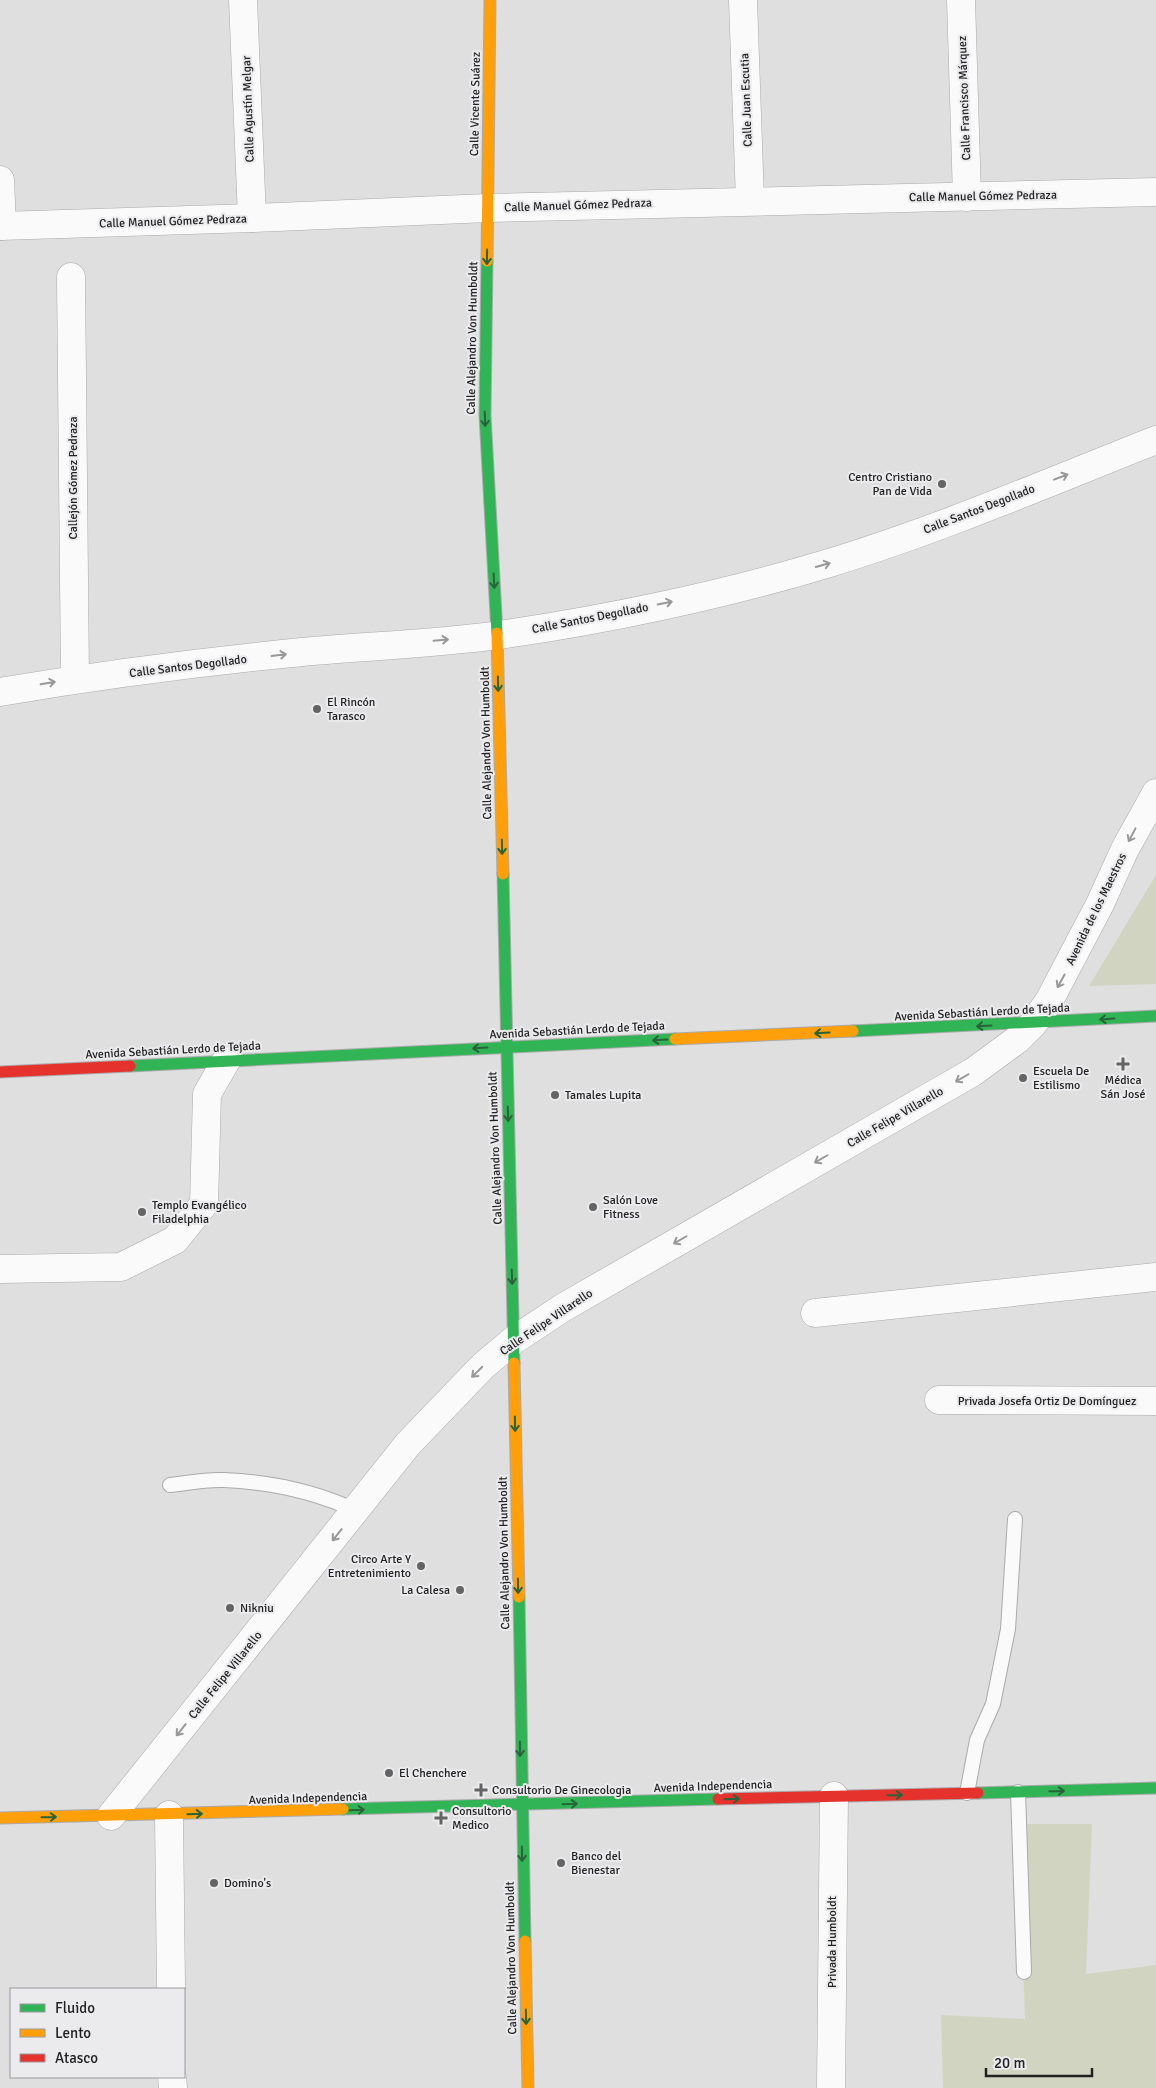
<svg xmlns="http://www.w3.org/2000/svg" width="1156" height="2088" font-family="Signika,sans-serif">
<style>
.green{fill:#d2d4c2}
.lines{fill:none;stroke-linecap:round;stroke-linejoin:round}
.lane-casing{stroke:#aaaaab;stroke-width:16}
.street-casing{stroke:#aaaaab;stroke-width:29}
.fast-casing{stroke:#aaaaab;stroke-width:13}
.slow-casing{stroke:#aaaaab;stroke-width:13}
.jam-casing{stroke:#aaaaab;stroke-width:13}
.lane{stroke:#fafafa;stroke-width:14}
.street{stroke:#fafafa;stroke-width:28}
.fast{stroke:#30b455;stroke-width:11}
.slow{stroke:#ff9f0a;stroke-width:11}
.jam{stroke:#e5322d;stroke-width:11}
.oneway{stroke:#286339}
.oneway2{stroke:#989899}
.poi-dot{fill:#646464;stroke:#ebebee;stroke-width:2}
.labels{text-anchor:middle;stroke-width:4;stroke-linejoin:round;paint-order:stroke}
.street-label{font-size:12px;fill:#212122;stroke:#ebebee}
.poi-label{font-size:12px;fill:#212122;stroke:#ebebee;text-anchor:start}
</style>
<rect width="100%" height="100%" fill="#dfdfe0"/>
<g class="green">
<path d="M 1156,875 L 1156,984 L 1089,986 Z"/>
<path d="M 1018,1824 L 1092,1824 L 1086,1974 L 1156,1965 L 1156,2088 L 943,2088 L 941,2015 L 1025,2019 Z"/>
</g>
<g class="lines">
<defs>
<g id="lane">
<path d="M 170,1485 C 188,1483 206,1479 224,1480 C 270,1482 316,1492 357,1511"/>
<path d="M 1018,1792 L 1024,1972"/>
<path d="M 967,1793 L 977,1740 L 993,1704 L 1008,1629 L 1015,1519"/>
</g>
<g id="street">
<path d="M 243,0 L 252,218"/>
<path d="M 743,0 L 750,201"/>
<path d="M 961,0 L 967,197"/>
<path d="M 0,180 L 2,226"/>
<path d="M 0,226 L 252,218 L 488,208 L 1156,192"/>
<path d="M 71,277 L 75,679"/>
<path d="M 0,692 C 100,675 201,662 302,652 C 368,646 434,644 499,635 C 605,620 723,595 826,564 C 938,530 1047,483 1156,440"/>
<path d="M 0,1269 L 121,1267 L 175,1240 L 204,1204 L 207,1094 L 226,1061"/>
<path d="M 815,1313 L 1156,1277"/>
<path d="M 939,1400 L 1156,1401"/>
<path d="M 169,1815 L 171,1989"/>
<path d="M 111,1816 L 408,1444 L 483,1366 L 514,1340 L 564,1307 L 973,1072 L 1018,1039 L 1033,1024 L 1049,1001 L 1100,904 L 1125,849 L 1156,793"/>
<path d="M 172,2077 L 173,2088"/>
<path d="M 831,2088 L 834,1796"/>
</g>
<g id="fast">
<path d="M 487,261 L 485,415 L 497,633"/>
<path d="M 503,874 L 514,1363"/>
<path d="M 853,1031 L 1156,1016"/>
<path d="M 130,1066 L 675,1039"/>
<path d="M 519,1597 L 525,1941"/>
<path d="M 978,1793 L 1156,1788"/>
<path d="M 343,1809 L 718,1799"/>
</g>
<g id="slow">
<path d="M 487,261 L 490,0"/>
<path d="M 497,633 L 503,874"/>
<path d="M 675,1039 L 853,1031"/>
<path d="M 514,1363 L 519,1597"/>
<path d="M 0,1818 L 343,1809"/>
<path d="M 525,1941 L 528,2088"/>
</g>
<g id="jam">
<path d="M 0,1072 L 130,1066"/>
<path d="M 718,1799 L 978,1793"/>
</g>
</defs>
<use href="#lane" class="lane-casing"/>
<use href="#street" class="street-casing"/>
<use href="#fast" class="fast-casing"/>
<use href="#slow" class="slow-casing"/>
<use href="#jam" class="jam-casing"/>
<use href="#lane" class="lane"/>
<use href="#street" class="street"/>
<use href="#fast" class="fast"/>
<use href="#slow" class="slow"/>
<use href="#jam" class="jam"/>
</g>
<defs><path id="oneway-shaft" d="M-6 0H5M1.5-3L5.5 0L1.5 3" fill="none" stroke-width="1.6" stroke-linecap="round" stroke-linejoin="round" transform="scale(1.25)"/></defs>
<g class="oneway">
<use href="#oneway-shaft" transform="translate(487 257) rotate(91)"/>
<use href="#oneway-shaft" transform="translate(485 419) rotate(88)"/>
<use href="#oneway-shaft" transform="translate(494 581) rotate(87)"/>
<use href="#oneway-shaft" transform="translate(498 684) rotate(89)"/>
<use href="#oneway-shaft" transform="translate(502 847) rotate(89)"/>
<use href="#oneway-shaft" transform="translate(1107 1019) rotate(176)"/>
<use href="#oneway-shaft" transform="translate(984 1026) rotate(177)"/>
<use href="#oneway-shaft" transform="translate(822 1033) rotate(177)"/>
<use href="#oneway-shaft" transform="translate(660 1040) rotate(177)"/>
<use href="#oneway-shaft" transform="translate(480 1048) rotate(177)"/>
<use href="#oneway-shaft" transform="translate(508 1114) rotate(88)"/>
<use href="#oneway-shaft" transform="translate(512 1277) rotate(88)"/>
<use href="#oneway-shaft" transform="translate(515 1424) rotate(89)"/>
<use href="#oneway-shaft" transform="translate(518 1586) rotate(89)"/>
<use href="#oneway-shaft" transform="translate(520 1749) rotate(89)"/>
<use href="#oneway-shaft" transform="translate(1057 1791) rotate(-1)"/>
<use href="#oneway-shaft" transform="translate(895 1795) rotate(-1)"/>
<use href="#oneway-shaft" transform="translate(732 1799) rotate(-2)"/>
<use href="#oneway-shaft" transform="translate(570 1804) rotate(-2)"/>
<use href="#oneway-shaft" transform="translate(357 1810) rotate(-2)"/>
<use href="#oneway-shaft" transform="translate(195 1814) rotate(-2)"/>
<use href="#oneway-shaft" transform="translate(49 1817) rotate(-1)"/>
<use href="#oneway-shaft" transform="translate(522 1854) rotate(89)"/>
<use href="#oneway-shaft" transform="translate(526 2017) rotate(89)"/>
</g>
<g class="oneway2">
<use href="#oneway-shaft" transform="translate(1061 477) rotate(-21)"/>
<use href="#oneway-shaft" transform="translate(823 565) rotate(-16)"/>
<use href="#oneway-shaft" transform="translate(665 603) rotate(-12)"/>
<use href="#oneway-shaft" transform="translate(441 640) rotate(-5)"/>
<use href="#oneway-shaft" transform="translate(279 655) rotate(-7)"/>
<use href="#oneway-shaft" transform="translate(48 683) rotate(-10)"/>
<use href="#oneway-shaft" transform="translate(1132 835) rotate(118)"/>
<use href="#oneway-shaft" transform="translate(1061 981) rotate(119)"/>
<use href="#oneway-shaft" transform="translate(962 1078) rotate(150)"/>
<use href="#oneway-shaft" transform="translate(821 1159) rotate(150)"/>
<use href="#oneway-shaft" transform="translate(680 1240) rotate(150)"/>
<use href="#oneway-shaft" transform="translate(477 1372) rotate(135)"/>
<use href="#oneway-shaft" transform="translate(337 1535) rotate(129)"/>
<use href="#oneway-shaft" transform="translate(181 1730) rotate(129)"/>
</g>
<g class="poi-dot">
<circle cx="942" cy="484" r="5"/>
<circle cx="317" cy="709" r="5"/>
<path d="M1120.5 1056.5h5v5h5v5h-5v5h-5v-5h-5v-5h5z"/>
<circle cx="1023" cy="1078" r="5"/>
<circle cx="555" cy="1095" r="5"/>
<circle cx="593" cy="1207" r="5"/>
<circle cx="142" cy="1212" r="5"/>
<circle cx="421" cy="1566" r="5"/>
<circle cx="460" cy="1590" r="5"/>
<circle cx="230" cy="1608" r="5"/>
<circle cx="389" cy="1773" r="5"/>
<path d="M478.5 1782.5h5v5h5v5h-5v5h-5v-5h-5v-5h5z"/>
<path d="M438.5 1810.5h5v5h5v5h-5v5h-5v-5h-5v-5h5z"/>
<circle cx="561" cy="1863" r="5"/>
<circle cx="214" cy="1883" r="5"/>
</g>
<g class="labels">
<g class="street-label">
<text transform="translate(964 98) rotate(-92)" y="4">Calle Francisco Márquez</text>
<text transform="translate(746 100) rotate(-92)" y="4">Calle Juan Escutia</text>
<text transform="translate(475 104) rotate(-89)" y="4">Calle Vicente Suárez</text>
<text transform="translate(248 109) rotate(-92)" y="4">Calle Agustín Melgar</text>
<text transform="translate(983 196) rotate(-1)" y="4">Calle Manuel Gómez Pedraza</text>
<text transform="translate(578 205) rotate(-2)" y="4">Calle Manuel Gómez Pedraza</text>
<text transform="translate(173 221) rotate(-2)" y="4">Calle Manuel Gómez Pedraza</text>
<text transform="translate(472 338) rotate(-89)" y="4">Calle Alejandro Von Humboldt</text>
<text transform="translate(73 478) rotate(-90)" y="4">Callejón Gómez Pedraza</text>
<text transform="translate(979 509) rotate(-21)" y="4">Calle Santos Degollado</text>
<text transform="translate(590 618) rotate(-11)" y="4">Calle Santos Degollado</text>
<text transform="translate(188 666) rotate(-7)" y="4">Calle Santos Degollado</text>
<text transform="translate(486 743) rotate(-91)" y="4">Calle Alejandro Von Humboldt</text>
<text transform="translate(1096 909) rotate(-64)" y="4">Avenida de los Maestros</text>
<text transform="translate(982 1012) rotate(-3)" y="4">Avenida Sebastián Lerdo de Tejada</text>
<text transform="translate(577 1030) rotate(-3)" y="4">Avenida Sebastián Lerdo de Tejada</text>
<text transform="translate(173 1050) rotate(-3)" y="4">Avenida Sebastián Lerdo de Tejada</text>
<text transform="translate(895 1117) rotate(-30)" y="4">Calle Felipe Villarello</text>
<text transform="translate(495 1148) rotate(-92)" y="4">Calle Alejandro Von Humboldt</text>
<text transform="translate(546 1322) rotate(-34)" y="4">Calle Felipe Villarello</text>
<text x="1047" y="1405">Privada Josefa Ortiz De Domínguez</text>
<text transform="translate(504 1553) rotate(-91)" y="4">Calle Alejandro Von Humboldt</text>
<text transform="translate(225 1675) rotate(-51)" y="4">Calle Felipe Villarello</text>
<text transform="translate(713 1786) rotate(-2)" y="4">Avenida Independencia</text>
<text transform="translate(308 1798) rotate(-2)" y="4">Avenida Independencia</text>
<text transform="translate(832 1942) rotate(-90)" y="4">Privada Humboldt</text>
<text transform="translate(511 1958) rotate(-91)" y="4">Calle Alejandro Von Humboldt</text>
</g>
<g class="poi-label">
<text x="932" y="481" text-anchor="end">Centro Cristiano<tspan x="932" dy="14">Pan de Vida</tspan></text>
<text x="327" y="706">El Rincón<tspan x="327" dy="14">Tarasco</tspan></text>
<text x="1033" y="1075">Escuela De<tspan x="1033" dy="14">Estilismo</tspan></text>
<text x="1123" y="1084" text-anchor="middle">Médica<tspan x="1123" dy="14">Sán José</tspan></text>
<text x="565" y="1099">Tamales Lupita</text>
<text x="603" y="1204">Salón Love<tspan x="603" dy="14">Fitness</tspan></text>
<text x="152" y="1209">Templo Evangélico<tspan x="152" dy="14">Filadelphia</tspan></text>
<text x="411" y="1563" text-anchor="end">Circo Arte Y<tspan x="411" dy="14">Entretenimiento</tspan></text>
<text x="450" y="1594" text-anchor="end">La Calesa</text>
<text x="240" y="1612">Nikniu</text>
<text x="399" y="1777">El Chenchere</text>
<text x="492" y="1794">Consultorio De Ginecologia</text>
<text x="452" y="1815">Consultorio<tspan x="452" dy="14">Medico</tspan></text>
<text x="571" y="1860">Banco del<tspan x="571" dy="14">Bienestar</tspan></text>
<text x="224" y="1887">Domino's</text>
</g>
</g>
<rect x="10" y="1988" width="175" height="90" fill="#ebebee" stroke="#9a9a9c"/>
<rect x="20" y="2004" width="25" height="8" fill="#30b455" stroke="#9a9a9c"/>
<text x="55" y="2013" font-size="15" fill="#212122">Fluido</text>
<rect x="20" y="2029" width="25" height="8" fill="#ff9f0a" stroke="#9a9a9c"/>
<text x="55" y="2038" font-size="15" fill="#212122">Lento</text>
<rect x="20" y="2054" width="25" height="8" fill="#e5322d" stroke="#9a9a9c"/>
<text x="55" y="2063" font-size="15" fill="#212122">Atasco</text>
<path d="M986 2068v8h106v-8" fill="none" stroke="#212122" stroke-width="2.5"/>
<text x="994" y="2068" font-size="15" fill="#212122" stroke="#ebebee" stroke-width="4" paint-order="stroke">20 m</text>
</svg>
